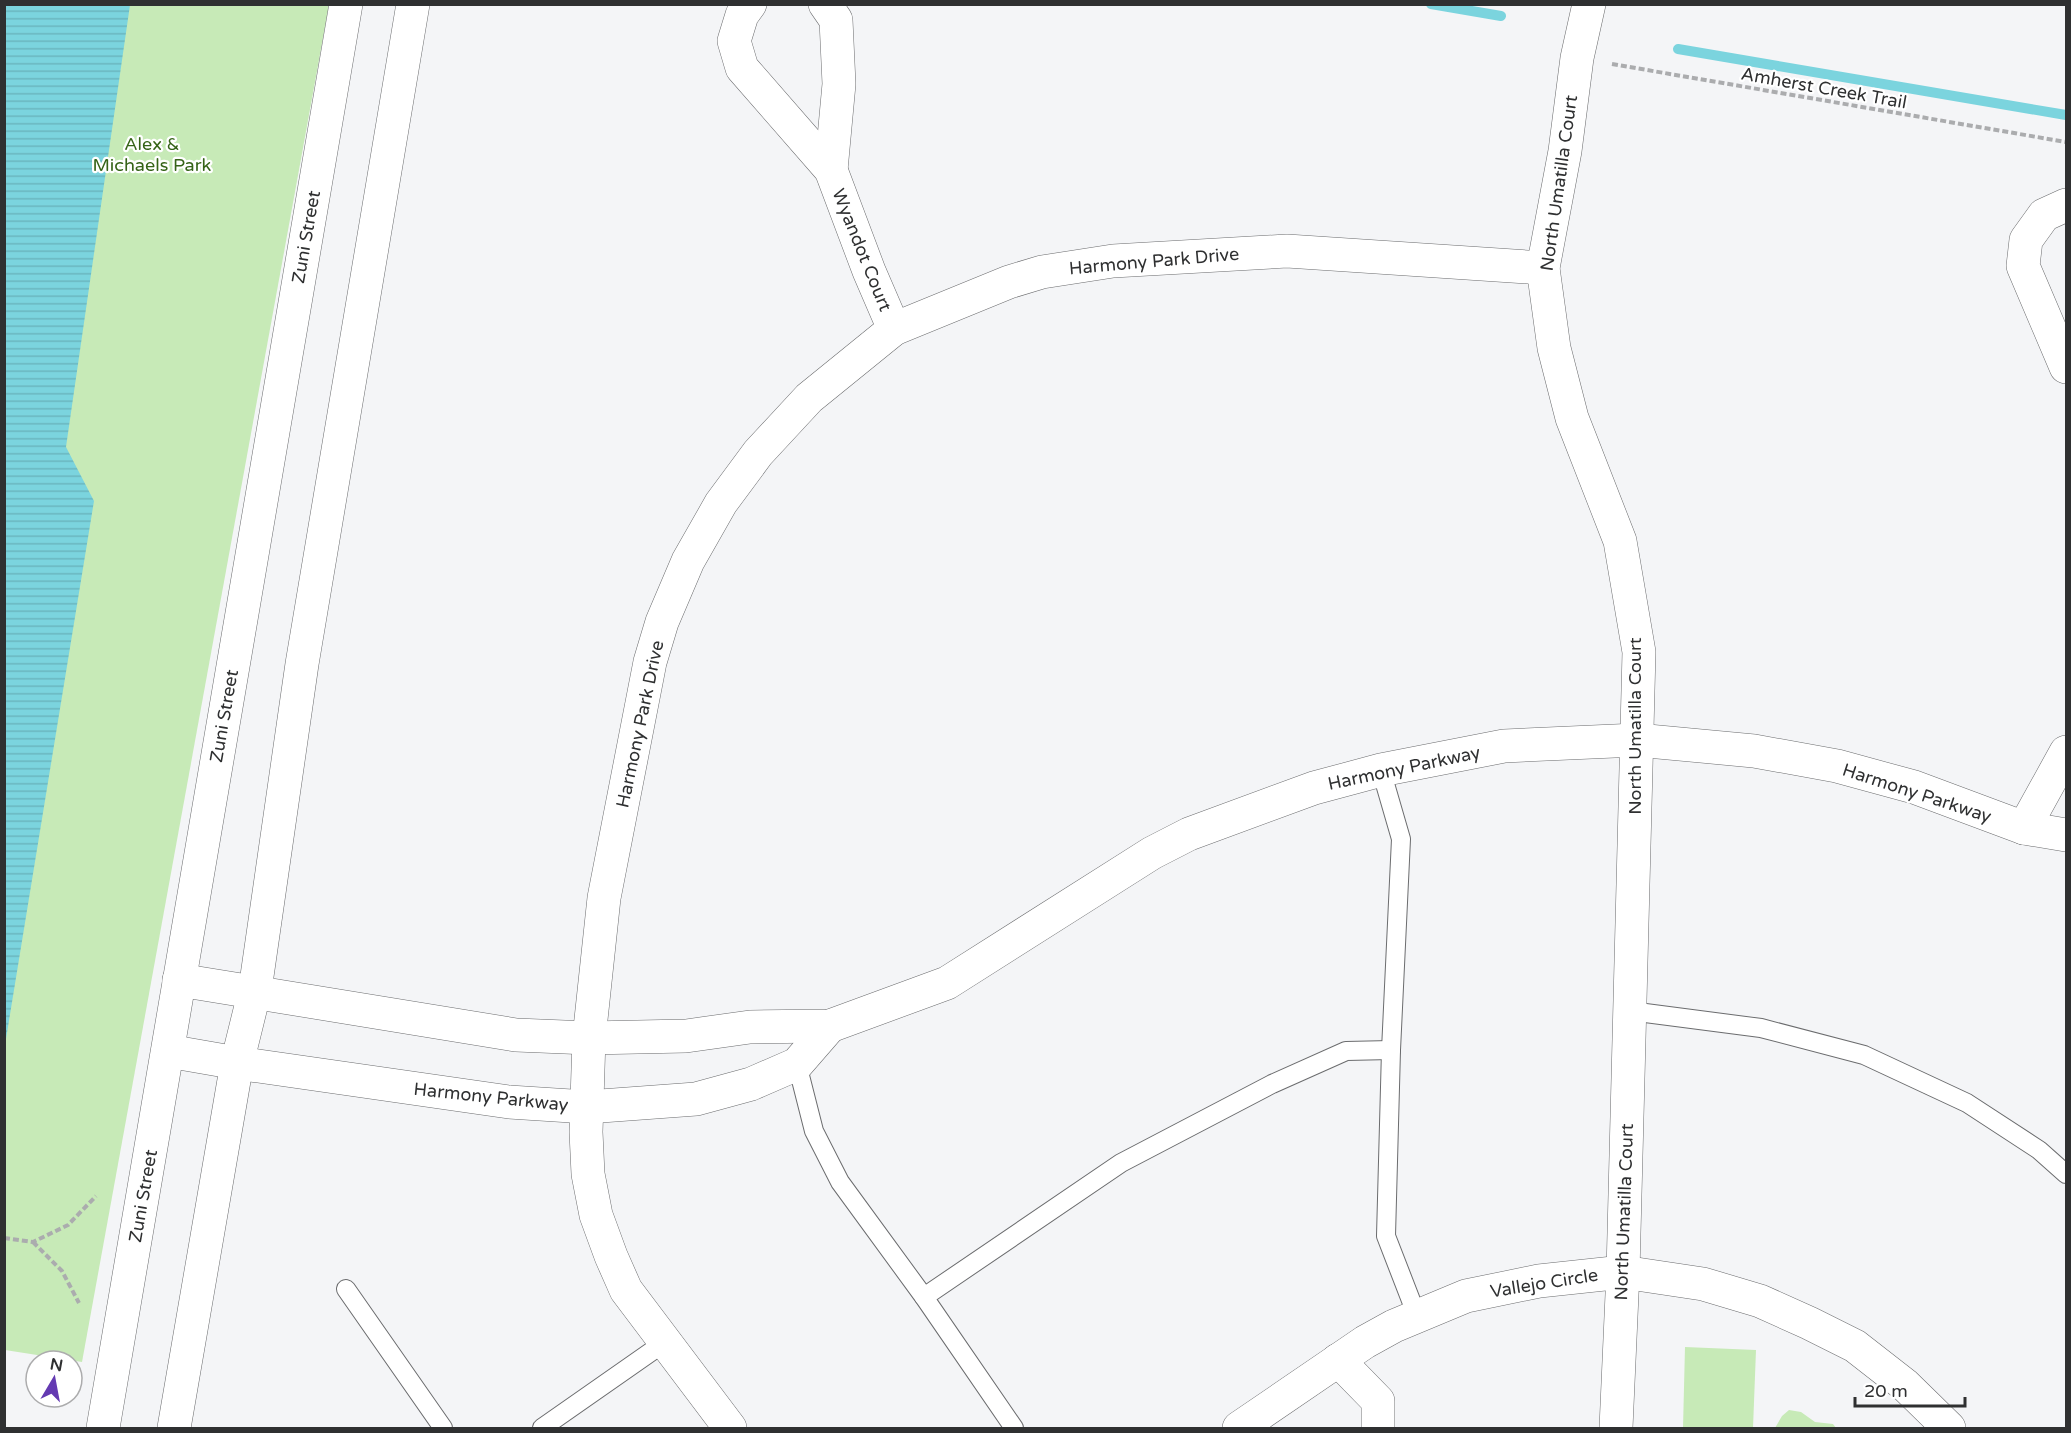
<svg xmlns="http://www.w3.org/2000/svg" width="2071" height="1433" font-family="'Varela Round',sans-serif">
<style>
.park{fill:#c7eab7}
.water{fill:url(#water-rules)}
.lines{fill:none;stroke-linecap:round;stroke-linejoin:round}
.stream{stroke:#7bd4de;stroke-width:10}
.service-casing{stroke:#6b6c6e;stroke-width:20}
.minor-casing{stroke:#6b6c6e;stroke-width:34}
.secondary-casing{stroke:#6b6c6e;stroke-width:34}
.path{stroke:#abacae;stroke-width:4;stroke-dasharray:6 3;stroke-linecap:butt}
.service{stroke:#fff;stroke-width:18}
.minor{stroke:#fff;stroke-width:33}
.secondary{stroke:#fff;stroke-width:33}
.labels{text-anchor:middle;stroke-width:4.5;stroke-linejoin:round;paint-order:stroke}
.street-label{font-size:18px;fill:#2f3031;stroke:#fff}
.park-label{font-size:18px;fill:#356317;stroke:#fff}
</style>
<defs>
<pattern id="water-rules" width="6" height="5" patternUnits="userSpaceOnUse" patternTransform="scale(1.5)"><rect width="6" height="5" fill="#7bd4de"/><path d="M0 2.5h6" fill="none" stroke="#6bb6bf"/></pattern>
</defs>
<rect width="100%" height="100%" fill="#f4f5f7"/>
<g class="park">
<path d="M 5,5 L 329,5 L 82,1362 L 5,1350 Z"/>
<path d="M 1685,1347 L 1756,1350 L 1753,1428 L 1683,1428 Z"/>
<path d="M 1789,1410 L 1801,1412 L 1815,1422 L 1833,1424 L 1836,1428 L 1775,1428 L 1782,1416 Z"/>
</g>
<path class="water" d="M 5,4 L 130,5 L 66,447 L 94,501 L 5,1045 Z"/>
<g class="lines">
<g class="stream">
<path d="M 1431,4 L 1501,16"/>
<path d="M 1678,49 L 2066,115"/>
</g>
<defs>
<g id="service">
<path d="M 1381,770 L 1401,839 L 1391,1050 L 1386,1236 L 1417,1316"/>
<path d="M 1630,1011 L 1761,1028 L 1864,1055 L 1967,1103 L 2039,1150 L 2066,1174"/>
<path d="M 797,1064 L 814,1131 L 840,1182 L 924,1297 L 1014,1428"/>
<path d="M 346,1289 L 443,1428"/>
<path d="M 924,1297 L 1121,1163 L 1272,1084 L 1346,1051 L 1391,1050"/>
<path d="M 542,1428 L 665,1342"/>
</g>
<g id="minor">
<path d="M 750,4 L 742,15 L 734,41 L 742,68 L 831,170 L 869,271 L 894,329"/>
<path d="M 825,4 L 836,20 L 839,84 L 831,170"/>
<path d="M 1589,4 L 1577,58 L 1565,151 L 1543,268 L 1554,348 L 1572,418 L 1620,541 L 1639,652 L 1623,1272 L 1616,1428"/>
<path d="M 2066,205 L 2044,215 L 2026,240 L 2023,266 L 2066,367"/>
<path d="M 2024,828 L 2066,752"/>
<path d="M 179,980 L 516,1035 L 589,1038 L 686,1036 L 750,1027 L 830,1026 L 947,983 L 1152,853 L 1189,834 L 1314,788 L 1381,770 L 1504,746 L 1637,740 L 1754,751 L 1837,766 L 1914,787 L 2024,828 L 2066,835"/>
<path d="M 168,1051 L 237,1063 L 509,1102 L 587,1107 L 696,1099 L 751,1084 L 797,1064 L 830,1026"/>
<path d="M 1338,1360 L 1378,1401 L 1378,1428"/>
<path d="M 730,1428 L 626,1290 L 611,1256 L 596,1215 L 588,1174 L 586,1132 L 589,1038 L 604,898 L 650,662 L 662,622 L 688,561 L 721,503 L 758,453 L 809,398 L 894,329 L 1009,282 L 1042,272 L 1113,261 L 1287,251 L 1543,268"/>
<path d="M 1239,1428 L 1365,1342 L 1394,1326 L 1466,1296 L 1539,1281 L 1623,1272 L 1703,1284 L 1760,1301 L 1809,1323 L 1855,1346 L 1905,1385 L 1949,1428"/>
</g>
<g id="secondary">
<path d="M 103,1428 L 346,4"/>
<path d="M 174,1428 L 237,1063 L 255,990 L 302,664 L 413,4"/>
</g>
</defs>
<use href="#service" class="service-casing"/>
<use href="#minor" class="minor-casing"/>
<use href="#secondary" class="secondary-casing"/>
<g class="path">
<path d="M 1612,64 L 2066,142"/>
<path d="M 4,1238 L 33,1242 L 68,1225 L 96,1196"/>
<path d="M 33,1242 L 62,1271 L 79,1303"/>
</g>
<use href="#service" class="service"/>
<use href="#minor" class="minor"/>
<use href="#secondary" class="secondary"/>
</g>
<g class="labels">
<g class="street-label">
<text transform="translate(1824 88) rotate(10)" y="6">Amherst Creek Trail</text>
<text transform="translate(1559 183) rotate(-82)" y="6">North Umatilla Court</text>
<text transform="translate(306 237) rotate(-80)" y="6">Zuni Street</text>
<text transform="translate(862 250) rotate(68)" y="6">Wyandot Court</text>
<text transform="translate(1154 261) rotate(-5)" y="6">Harmony Park Drive</text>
<text transform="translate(224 716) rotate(-80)" y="6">Zuni Street</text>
<text transform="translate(640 724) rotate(-78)" y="6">Harmony Park Drive</text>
<text transform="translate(1635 726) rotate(-90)" y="6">North Umatilla Court</text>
<text transform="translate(1404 768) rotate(-12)" y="6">Harmony Parkway</text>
<text transform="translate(1917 793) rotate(18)" y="6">Harmony Parkway</text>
<text transform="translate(491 1097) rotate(6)" y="6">Harmony Parkway</text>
<text transform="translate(143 1196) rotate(-80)" y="6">Zuni Street</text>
<text transform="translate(1624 1212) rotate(-88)" y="6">North Umatilla Court</text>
<text transform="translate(1544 1283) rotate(-9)" y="6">Vallejo Circle</text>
</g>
<g class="park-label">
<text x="152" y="150">Alex &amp;<tspan x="152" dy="21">Michaels Park</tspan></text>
</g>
</g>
<rect width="2071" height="1433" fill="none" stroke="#2f3031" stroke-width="12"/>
<g transform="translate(54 1379) rotate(10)"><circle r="28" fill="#ffffff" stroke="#acacad" stroke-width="1.5"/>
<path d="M0-4.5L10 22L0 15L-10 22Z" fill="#643ab2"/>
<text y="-9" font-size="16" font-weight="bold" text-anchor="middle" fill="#2f3031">N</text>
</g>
<path d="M1855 1397v9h110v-9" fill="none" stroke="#2f3031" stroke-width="3"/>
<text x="1864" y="1397" font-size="18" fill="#2f3031" stroke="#ffffff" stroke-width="4.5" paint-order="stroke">20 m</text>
</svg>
